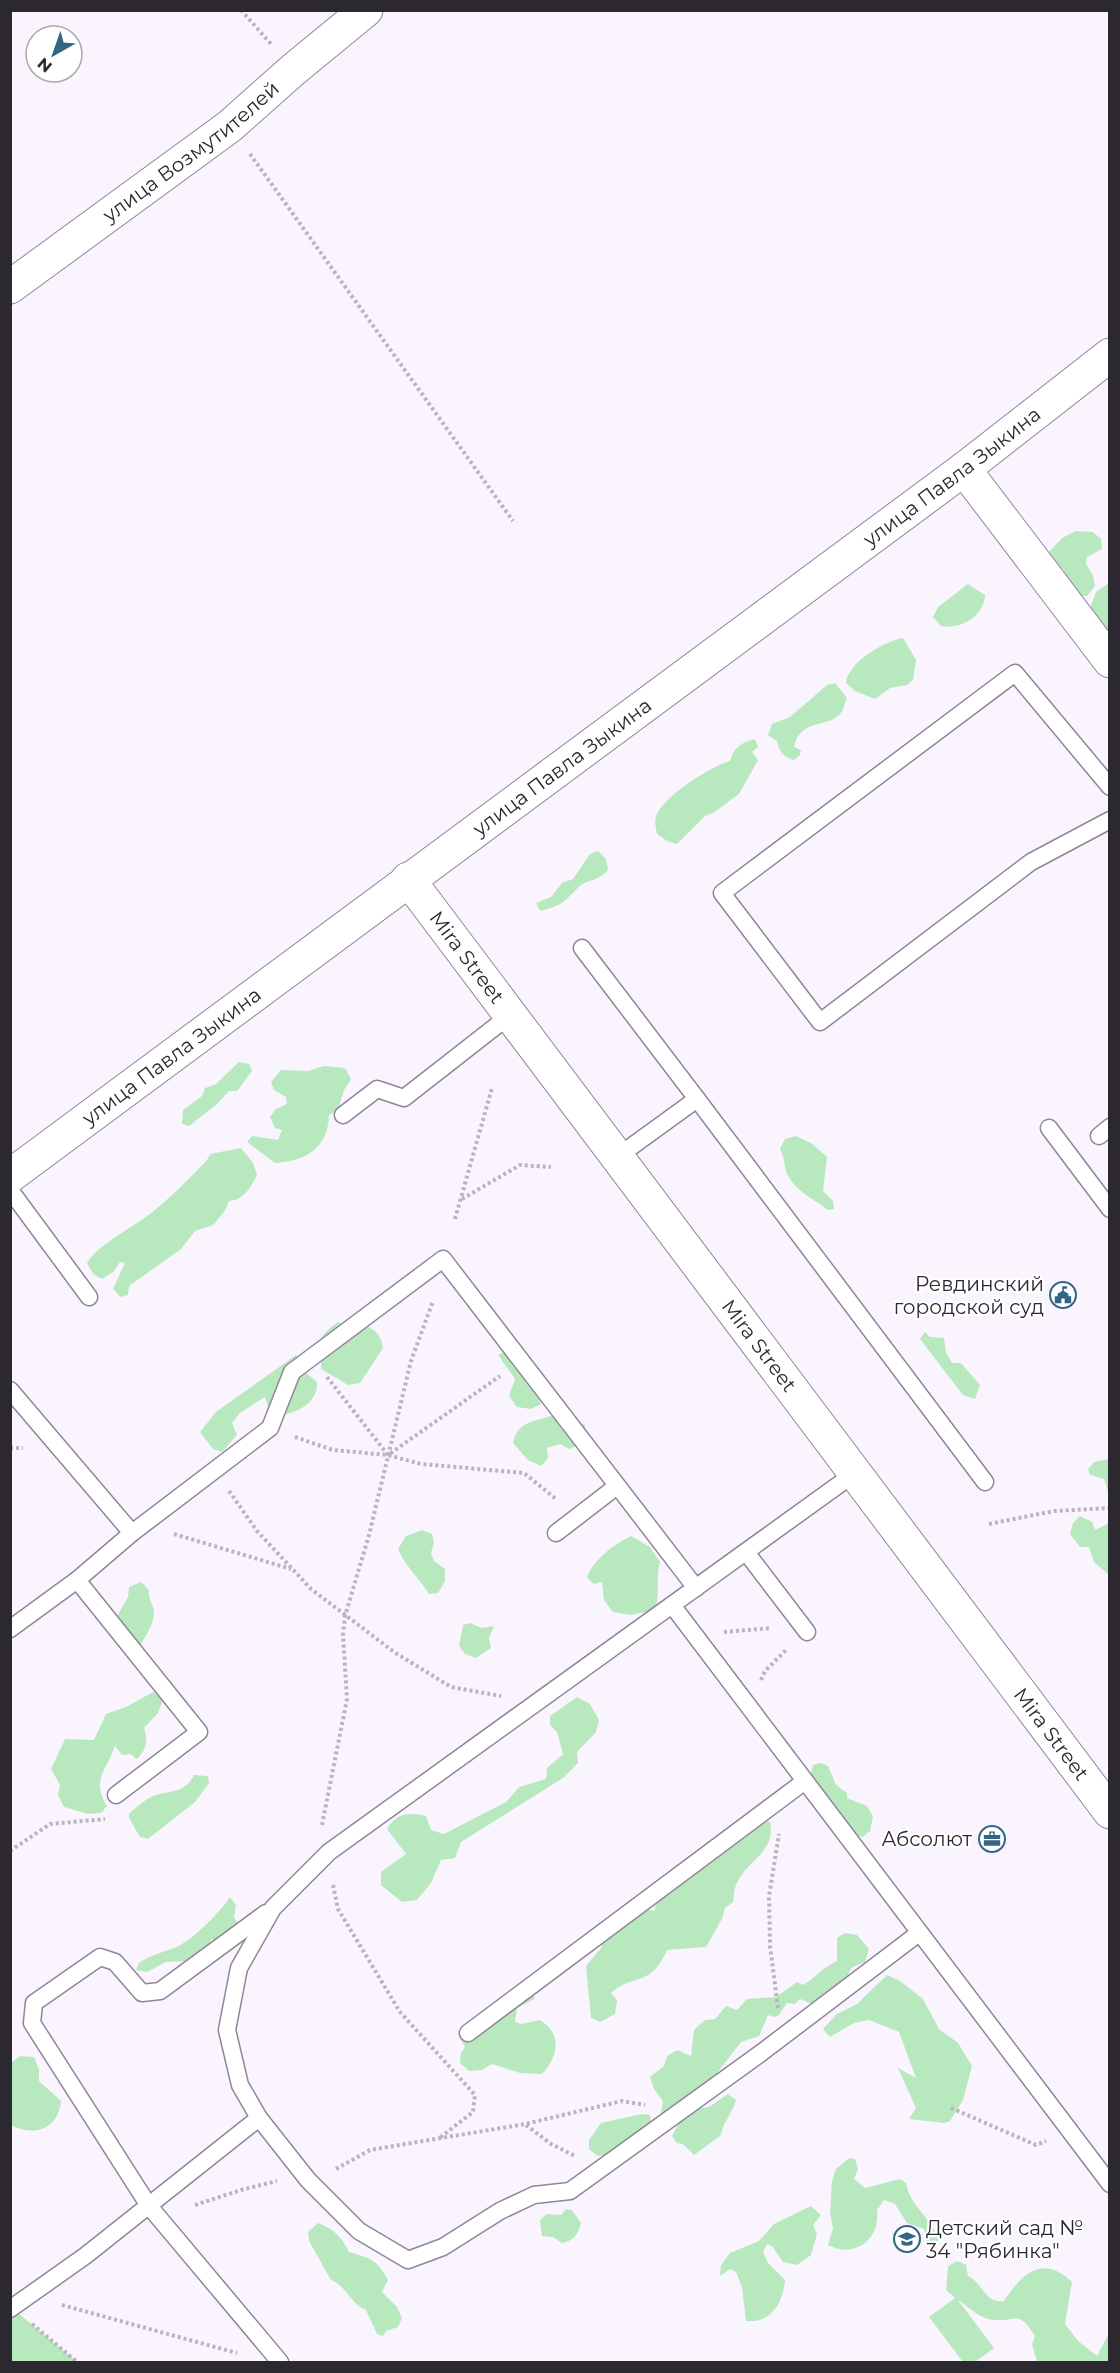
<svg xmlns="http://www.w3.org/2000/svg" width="1120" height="2373" font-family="Montserrat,sans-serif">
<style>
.green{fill:#b8e9be}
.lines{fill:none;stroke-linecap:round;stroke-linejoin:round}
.service-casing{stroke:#8f8697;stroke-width:19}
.minor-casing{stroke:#8f8697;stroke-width:35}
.secondary-casing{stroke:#8f8697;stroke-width:35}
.path{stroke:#b9b4bd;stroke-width:4;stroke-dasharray:3 3;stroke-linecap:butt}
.service{stroke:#fff;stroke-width:16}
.minor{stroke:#fff;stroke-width:33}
.secondary{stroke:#fff;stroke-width:33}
.labels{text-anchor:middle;stroke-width:4.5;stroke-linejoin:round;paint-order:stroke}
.street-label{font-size:20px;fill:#2c282f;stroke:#fff}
.poi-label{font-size:20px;fill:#2c282f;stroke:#fff;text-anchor:end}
</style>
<rect width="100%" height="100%" fill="#faf4ff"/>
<g class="green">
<path d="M 1076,531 L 1093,532 L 1101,539 L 1102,549 L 1087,557 L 1086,564 L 1093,575 L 1095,586 L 1087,596 L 1078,596 L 1064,580 L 1064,570 L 1053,562 L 1048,553 L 1062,538 Z"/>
<path d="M 1109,583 L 1109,654 L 1087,617 L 1096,592 Z"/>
<path d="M 968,584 L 985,595 C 984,616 961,630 941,626 L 933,617 L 938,607 Z"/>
<path d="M 903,638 L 916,660 L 913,680 L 907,685 L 890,688 L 875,699 L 855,691 L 846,683 C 848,662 883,642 903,638 Z"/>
<path d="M 835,683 L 847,698 C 844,704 844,711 839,715 C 825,728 800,719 794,747 L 801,750 L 800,755 L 794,760 C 783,757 779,751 777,741 L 768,735 L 772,724 L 790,717 L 827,685 Z"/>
<path d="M 755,739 L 758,747 L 752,752 L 758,760 L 739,794 L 713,813 L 705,816 L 677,844 L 667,841 L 657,834 C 656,827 654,822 656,816 C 664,796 711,766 730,761 C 733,748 742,742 755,739 Z"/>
<path d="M 598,851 L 606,859 L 608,870 C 597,882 588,879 580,886 C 563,902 564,905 540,911 L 536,903 L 551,897 L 562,883 L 573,879 L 590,854 Z"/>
<path d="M 239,1062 L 249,1064 L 252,1071 L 237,1091 L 229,1091 L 217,1104 L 189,1126 L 182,1124 L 183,1110 L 202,1096 L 205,1088 L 216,1084 Z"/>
<path d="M 324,1066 L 345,1068 L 351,1079 L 344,1090 L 338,1110 L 329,1115 C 328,1148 306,1161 275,1163 L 247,1142 L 252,1136 L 278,1140 L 282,1130 L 275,1128 L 270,1117 L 276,1109 L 287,1104 L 286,1097 L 274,1090 L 271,1082 L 281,1070 L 308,1071 Z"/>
<path d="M 796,1136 L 811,1143 L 827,1157 L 823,1191 L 833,1201 L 834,1209 L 828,1210 C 814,1199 798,1193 788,1176 C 784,1168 785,1158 780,1149 L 785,1139 Z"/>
<path d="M 241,1148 L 253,1163 L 257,1175 C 251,1187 244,1200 229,1201 L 224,1212 L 213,1225 L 195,1231 L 181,1249 L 129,1286 L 128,1295 L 120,1297 L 113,1289 L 125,1263 L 120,1262 L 113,1272 L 102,1279 L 93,1274 L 87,1263 C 100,1242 137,1226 156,1209 C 174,1194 191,1177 207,1160 L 210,1154 Z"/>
<path d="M 338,1322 L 350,1328 L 356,1324 C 371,1326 381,1332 383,1348 L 360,1383 L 348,1385 L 321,1369 C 324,1341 311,1342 338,1322 Z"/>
<path d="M 925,1332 L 930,1337 L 944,1338 L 946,1353 L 952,1363 L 961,1363 L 980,1385 L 975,1399 L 963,1395 L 920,1339 Z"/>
<path d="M 504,1352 L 538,1397 L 541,1404 L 531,1409 L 517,1407 L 509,1396 L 515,1379 L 498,1355 Z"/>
<path d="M 296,1355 L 299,1367 L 317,1382 C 318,1405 294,1414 275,1416 L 269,1410 L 265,1397 L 240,1413 L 232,1423 L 237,1435 L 222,1452 L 213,1449 L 200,1432 L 216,1412 Z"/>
<path d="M 557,1413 L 585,1425 C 586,1438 582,1445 569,1449 L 560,1444 L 547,1448 L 548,1458 L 541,1466 L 528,1460 L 513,1443 C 518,1418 538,1423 557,1413 Z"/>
<path d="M 1109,1459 L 1109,1495 L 1104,1479 L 1090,1475 L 1088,1469 L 1094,1462 Z"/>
<path d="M 1080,1516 L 1092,1522 L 1095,1530 L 1109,1523 L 1109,1575 L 1094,1562 L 1089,1547 L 1080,1547 L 1070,1534 L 1073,1523 Z"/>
<path d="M 422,1530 L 432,1534 L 434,1542 L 431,1553 L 434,1561 L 445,1569 L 445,1581 L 438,1593 L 429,1594 C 419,1578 405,1566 398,1549 L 406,1536 Z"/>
<path d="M 631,1536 L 650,1547 L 660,1562 C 655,1578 661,1593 655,1610 L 631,1615 L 613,1612 L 604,1600 L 602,1582 L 594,1584 L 587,1578 C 592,1560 615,1544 631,1536 Z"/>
<path d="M 141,1582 L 149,1590 C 147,1599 154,1604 154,1613 C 154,1624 146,1635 141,1644 L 133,1640 L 115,1620 L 128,1597 L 129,1587 Z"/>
<path d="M 470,1623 L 482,1628 L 494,1626 L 489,1638 L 491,1648 L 476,1658 L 465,1654 L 459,1646 L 463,1625 Z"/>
<path d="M 153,1692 L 163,1700 L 158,1713 L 144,1728 C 148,1740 147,1749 137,1759 L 130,1754 L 122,1755 L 115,1746 C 106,1772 91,1779 107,1806 L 101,1813 L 88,1814 L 64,1807 L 58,1795 L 60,1785 L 51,1769 L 65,1739 L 94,1740 L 106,1714 L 126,1707 Z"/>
<path d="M 577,1697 L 590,1704 L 599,1720 L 596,1732 L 577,1752 L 578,1763 L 563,1778 L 461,1842 L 455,1858 L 441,1860 L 431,1883 L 417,1900 L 402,1902 L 381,1885 L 381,1872 L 406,1854 L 387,1829 C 396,1813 409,1812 426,1816 L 431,1830 L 444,1834 L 506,1802 L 519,1787 L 546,1779 L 547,1768 L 563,1754 L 557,1732 L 550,1725 L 550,1716 Z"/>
<path d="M 821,1763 L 828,1766 L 836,1785 L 847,1793 L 847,1798 L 867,1806 L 873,1816 L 870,1831 L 863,1837 L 854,1835 L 808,1786 L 813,1765 Z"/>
<path d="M 194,1775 L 208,1776 L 209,1783 L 195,1802 L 148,1839 L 140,1837 L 129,1818 L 129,1814 C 135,1808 146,1799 153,1796 C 169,1790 185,1794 194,1775 Z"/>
<path d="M 762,1819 L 770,1822 C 777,1852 747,1859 737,1883 C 734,1888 734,1896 733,1902 L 725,1908 L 722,1919 L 706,1947 L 667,1950 C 650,1988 636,1972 611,1993 L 617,2000 L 615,2014 L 600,2022 L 591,2018 L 586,1966 L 602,1947 L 599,1935 L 637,1906 L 654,1911 L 657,1901 L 654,1887 L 667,1874 Z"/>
<path d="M 230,1897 L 236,1905 L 234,1917 L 238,1924 L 217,1941 L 212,1939 L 205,1949 L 188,1961 L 166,1962 L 147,1972 L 136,1970 L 139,1963 C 151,1955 161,1953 174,1948 C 191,1942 220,1912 230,1897 Z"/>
<path d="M 845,1933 L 857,1935 L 869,1949 L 865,1962 L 851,1968 L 845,1983 L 828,1993 L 825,1992 L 821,1999 L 814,2005 L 800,1999 L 795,2004 L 787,2003 L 779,2015 L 774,2017 L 768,2015 L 759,2036 L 741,2042 L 707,2086 L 665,2117 L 661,2112 L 663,2101 L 654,2089 L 650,2077 L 664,2066 L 667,2056 L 677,2050 L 691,2056 L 694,2030 L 705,2020 L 715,2019 L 726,2006 L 737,2010 L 747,1999 L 776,1997 L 797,1982 L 803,1985 C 816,1977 824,1967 837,1961 L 837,1938 Z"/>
<path d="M 887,1975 L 900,1981 L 923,1999 L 939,2029 L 958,2043 L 972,2066 L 963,2100 L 950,2121 L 944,2123 L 909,2119 L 916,2108 L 898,2068 L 916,2078 L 899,2032 L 869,2020 L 854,2023 L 830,2037 L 823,2029 L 837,2014 L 857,2004 Z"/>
<path d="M 534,1989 L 534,1999 L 517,2008 L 515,2022 L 521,2024 L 540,2020 C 563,2034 558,2057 542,2074 L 520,2073 L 492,2064 L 482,2070 L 469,2071 L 460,2063 L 461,2053 L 465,2047 L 458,2034 L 475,2020 Z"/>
<path d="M 20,2056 L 34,2057 L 39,2069 L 39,2081 L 61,2101 C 58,2130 34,2137 11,2125 L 11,2063 Z"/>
<path d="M 728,2094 L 736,2100 C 733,2113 723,2121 721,2135 L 694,2155 L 683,2144 L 677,2143 L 672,2136 L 680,2120 L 694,2109 L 709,2107 Z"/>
<path d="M 642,2114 L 650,2115 L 651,2124 L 609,2155 L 598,2156 L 589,2149 L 589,2140 L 601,2123 Z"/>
<path d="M 849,2158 L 855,2159 L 858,2169 L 854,2179 L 865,2188 L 900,2179 L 906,2183 C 910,2207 930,2215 939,2240 L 933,2245 L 926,2241 L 924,2229 L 907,2223 L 895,2204 L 884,2200 L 877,2210 C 881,2240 853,2259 828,2245 L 833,2228 L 830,2212 L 832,2181 L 836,2169 Z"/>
<path d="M 811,2206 L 821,2215 L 813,2225 L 817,2234 L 811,2255 L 797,2265 L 783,2262 L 772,2246 L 767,2244 L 763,2252 L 768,2263 L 785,2280 C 783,2303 772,2323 746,2321 L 742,2287 L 736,2272 L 730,2269 L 720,2276 L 721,2265 L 730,2253 L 759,2241 L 774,2224 Z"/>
<path d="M 566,2209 L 572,2210 L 581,2223 C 578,2234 574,2241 562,2243 L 553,2237 L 542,2236 L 540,2220 L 547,2214 L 561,2215 Z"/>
<path d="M 318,2223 C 334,2229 342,2237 349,2252 C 371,2259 376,2258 388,2280 L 382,2292 L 397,2307 L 402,2318 L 398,2327 L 386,2331 L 383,2336 L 377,2334 L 366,2310 C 351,2305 347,2286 331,2280 L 309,2241 L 308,2232 Z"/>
<path d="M 957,2261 L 966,2265 L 968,2276 C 983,2283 985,2304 1004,2301 C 1022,2273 1043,2254 1072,2282 L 1065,2324 L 1078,2341 L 1097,2356 L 1109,2333 L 1109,2362 L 1037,2362 L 1032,2344 L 1035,2336 C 1017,2309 1019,2322 995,2320 C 981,2320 969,2307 958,2300 L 994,2348 L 975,2362 L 963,2362 L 929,2317 L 955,2298 L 946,2290 L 948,2266 Z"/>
<path d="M 12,2308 L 77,2362 L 11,2362 Z"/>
</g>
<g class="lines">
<defs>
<g id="service">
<path d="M 1110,787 L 1015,673 L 722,893 L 820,1022 L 1031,862 L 1110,820"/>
<path d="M 582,948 L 697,1099"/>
<path d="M 343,1115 L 377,1089 L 404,1098 L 509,1016"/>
<path d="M 1049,1128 L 1110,1209"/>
<path d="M 1099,1136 L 1110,1127"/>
<path d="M 617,1157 L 697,1099 L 985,1482"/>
<path d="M 10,1190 L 89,1297"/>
<path d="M 10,1390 L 132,1533 L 270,1428 L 292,1372 L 443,1259 L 696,1588"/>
<path d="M 556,1533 L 617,1486"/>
<path d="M 746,1552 L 807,1632"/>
<path d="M 672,1605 L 1110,2184"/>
<path d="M 10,1629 L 77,1580"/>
<path d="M 116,1795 L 199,1732 L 77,1580 L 132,1533"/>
<path d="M 266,1913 L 160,1991 L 142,1993 L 115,1962 L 100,1957 L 34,2003 L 32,2023 L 149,2206 L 280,2362"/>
<path d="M 468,2033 L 805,1781"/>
<path d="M 259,2118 L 308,2180 L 359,2231 L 408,2260 L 443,2247 L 500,2211 L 534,2195 L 570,2191 L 761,2053 L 919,1933"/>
<path d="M 10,2309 L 85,2256 L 259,2118 L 240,2085 L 227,2030 L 239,1968 L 273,1908 L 329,1852 L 855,1473"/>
</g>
<g id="minor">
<path id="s1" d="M 10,287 L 230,126 L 293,70 L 366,10"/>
<path d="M 964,469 L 1110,661"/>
</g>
<g id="secondary">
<path id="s2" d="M 408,879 L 1110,1812"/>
<path id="s3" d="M 10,1176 L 964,469 L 1110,355"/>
</g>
</defs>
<use href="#service" class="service-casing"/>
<use href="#minor" class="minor-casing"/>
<use href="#secondary" class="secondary-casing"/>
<g class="path">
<path d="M 241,10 L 271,44"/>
<path d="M 250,154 L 513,521"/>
<path d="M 462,1199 L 520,1165 L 551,1167"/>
<path d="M 455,1219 L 492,1088"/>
<path d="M 327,1377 L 388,1455 L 500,1376"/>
<path d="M 295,1437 L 333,1450 L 388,1455 L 421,1464 L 524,1473 L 556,1499"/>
<path d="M 10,1448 L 23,1448"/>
<path d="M 229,1491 L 257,1531 L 311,1589 L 394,1652 L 451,1687 L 501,1696"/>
<path d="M 989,1524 L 1054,1511 L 1110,1508"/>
<path d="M 174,1534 L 291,1569"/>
<path d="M 724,1632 L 771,1628"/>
<path d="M 761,1680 L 765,1671 L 787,1649"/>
<path d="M 322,1825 L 347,1699 L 343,1635 L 345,1616 L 369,1535 L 411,1361 L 433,1301"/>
<path d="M 10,1851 L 50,1824 L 105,1819"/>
<path d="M 333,1885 L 338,1909 L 400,2012 L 475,2095 L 473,2112 L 438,2139"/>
<path d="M 778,2008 L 770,1946 L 769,1896 L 779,1834"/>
<path d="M 951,2108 L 1036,2145 L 1046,2141"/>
<path d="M 526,2125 L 551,2144 L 575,2156"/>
<path d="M 336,2169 L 370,2150 L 525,2124 L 622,2101 L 645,2105"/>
<path d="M 195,2205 L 241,2190 L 277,2181"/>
<path d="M 62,2305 L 237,2353"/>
<path d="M 32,2324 L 77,2362"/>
</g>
<use href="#service" class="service"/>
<use href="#minor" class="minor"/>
<use href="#secondary" class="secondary"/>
</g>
<defs>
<symbol id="civic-ring" viewBox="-11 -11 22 22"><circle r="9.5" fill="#fff" stroke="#326682" stroke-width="1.5"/><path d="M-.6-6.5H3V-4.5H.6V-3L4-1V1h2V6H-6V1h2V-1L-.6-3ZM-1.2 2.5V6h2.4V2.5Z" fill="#326682"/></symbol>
<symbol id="office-ring" viewBox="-11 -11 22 22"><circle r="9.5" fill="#fff" stroke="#326682" stroke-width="1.5"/><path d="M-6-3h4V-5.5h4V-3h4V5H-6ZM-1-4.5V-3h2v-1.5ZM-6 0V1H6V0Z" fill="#326682"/></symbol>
<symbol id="school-ring" viewBox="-11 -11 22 22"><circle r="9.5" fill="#fff" stroke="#326682" stroke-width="1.5"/><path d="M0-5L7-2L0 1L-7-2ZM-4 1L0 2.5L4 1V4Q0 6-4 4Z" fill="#326682"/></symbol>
</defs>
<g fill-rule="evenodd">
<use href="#civic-ring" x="1048" y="1280" width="30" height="30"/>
<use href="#office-ring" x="977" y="1824" width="30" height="30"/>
<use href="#school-ring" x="892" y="2224" width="30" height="30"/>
</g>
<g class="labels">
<g class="street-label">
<text dy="7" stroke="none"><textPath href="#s1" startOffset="226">улица Возмутителей</textPath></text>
<text dy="7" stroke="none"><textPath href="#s3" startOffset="1173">улица Павла Зыкина</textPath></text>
<text dy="7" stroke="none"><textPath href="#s3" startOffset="687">улица Павла Зыкина</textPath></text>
<text dy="7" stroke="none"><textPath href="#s2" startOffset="98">Mira Street</textPath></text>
<text dy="7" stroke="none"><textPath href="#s3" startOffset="201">улица Павла Зыкина</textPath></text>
<text dy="7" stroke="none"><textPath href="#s2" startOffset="584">Mira Street</textPath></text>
<text dy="7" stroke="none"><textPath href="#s2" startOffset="1070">Mira Street</textPath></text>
</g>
<g class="poi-label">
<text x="1044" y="1291">Ревдинский<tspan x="1044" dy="23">городской суд</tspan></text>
<text x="972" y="1846">Абсолют</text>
<text x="926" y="2235" text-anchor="start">Детский сад №<tspan x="926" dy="23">34 "Рябинка"</tspan></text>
</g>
</g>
<rect width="1120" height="2373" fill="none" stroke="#2c282f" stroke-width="24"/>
<g transform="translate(54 54) rotate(220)"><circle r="28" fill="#ffffff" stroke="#aba9ac" stroke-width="1.5"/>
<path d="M0-4.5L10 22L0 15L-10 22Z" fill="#326682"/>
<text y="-9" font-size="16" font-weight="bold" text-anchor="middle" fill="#2c282f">N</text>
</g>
</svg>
